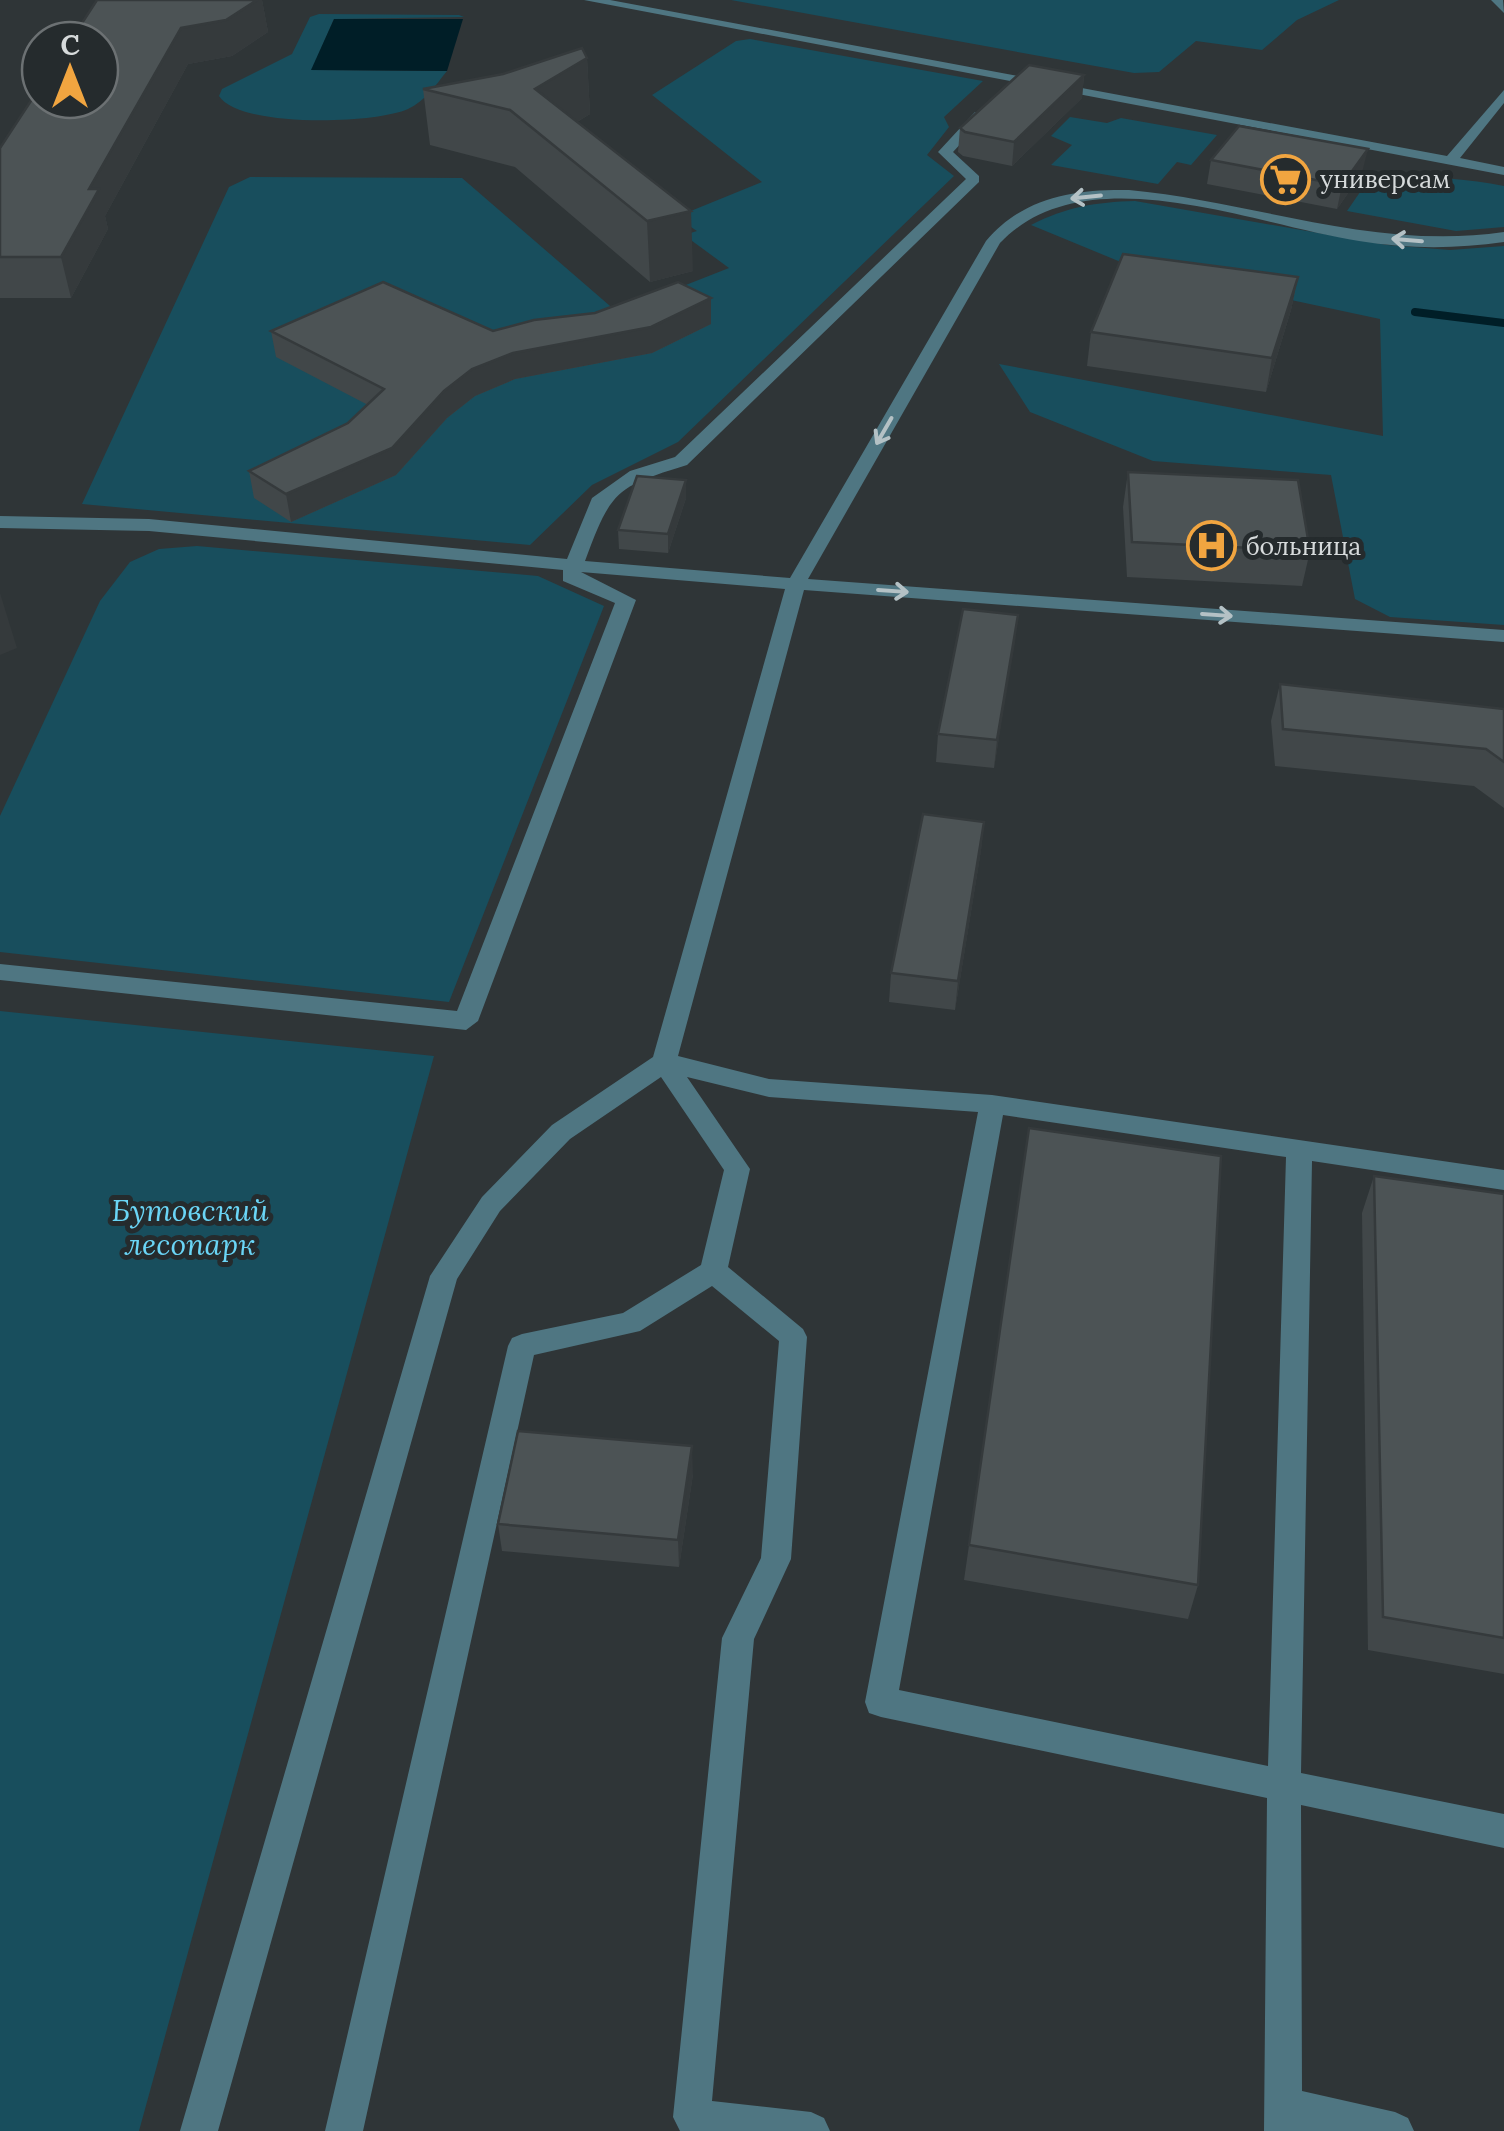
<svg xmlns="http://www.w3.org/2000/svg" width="1504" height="2131" font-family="Lora,serif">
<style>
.green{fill:#184e5d}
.water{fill:#001e27}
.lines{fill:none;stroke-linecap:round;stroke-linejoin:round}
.stream{stroke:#001e27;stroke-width:8}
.minor{fill:#4f7682;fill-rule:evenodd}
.wall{fill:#414749}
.shaded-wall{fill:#353a3c}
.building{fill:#4c5355;stroke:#353a3c;stroke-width:2.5}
.oneway{stroke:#b4c1c5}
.labels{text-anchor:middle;stroke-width:10;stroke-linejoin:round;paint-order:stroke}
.far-poi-label{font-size:25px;fill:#d6dadb;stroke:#252b2d;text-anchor:start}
.park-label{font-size:30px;font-style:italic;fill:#6ad5f6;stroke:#252b2d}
</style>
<rect width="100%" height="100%" fill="#2f3537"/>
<g class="green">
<path d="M 731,0 L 1339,0 L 1297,20 L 1262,50 L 1196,41 L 1159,72 L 1134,73 Z"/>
<path d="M 319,14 L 459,15 L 464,17 L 334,19 L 312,70 L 447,71 C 435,86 425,101 408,109 C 375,124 239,128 219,96 L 222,89 L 292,54 L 310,17 Z"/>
<path d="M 750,39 L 983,81 L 944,117 L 949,127 L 927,155 L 954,176 L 678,442 L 592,485 L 530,545 L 82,504 L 229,187 L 250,177 L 462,178 L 617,312 L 729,268 L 684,235 L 697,231 L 676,217 L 762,182 L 652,95 L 736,41 Z"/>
<path d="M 1070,117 L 1107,123 L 1121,118 L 1217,135 L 1191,165 L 1177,162 L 1158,184 L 1051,165 L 1072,145 L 1051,136 Z"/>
<path d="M 1398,173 C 1434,179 1468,178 1504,186 L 1504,227 L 1456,231 L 1347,211 L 1367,182 Z"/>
<path d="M 1135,201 L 1387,245 L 1450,250 L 1504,246 L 1504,625 L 1390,617 L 1355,599 L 1331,475 L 1153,461 L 1030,412 L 999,364 L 1383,436 L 1380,319 L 1128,265 L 1031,225 C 1066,207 1096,202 1135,201 Z"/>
<path d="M 197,546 L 538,576 L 604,606 L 449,1002 L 0,952 L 0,816 L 100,601 L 130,562 L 159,549 Z"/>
<path d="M 0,1011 L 434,1056 L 139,2131 L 0,2131 Z"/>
</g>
<path class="water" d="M 334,19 L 463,19 L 447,71 L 311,70 Z"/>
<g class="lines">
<path class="stream" d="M 1415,312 L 1504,323"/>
<g class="minor">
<path d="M 584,0 L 610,0 L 1447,156 L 1504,90 L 1504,103 L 1460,158 L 1504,167 L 1504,175 Z"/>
<path d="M 1491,0 L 1503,0 L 1504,13 Z"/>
<path d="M 975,112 L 987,115 L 953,152 L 979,176 L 979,182 L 687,465 C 615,487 611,491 585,561 L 790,578 L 986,241 C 1023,197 1075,189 1129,190 C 1256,202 1375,251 1504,232 L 1504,242 C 1455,249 1408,249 1359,241 C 1253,225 1086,153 1000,243 L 808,579 L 1504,630 L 1504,642 L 804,590 L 678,1056 L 769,1079 L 992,1095 L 1504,1170 L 1504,1190 L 1312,1161 L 1301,1773 L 1504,1814 L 1504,1848 L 1301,1805 L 1302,2091 L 1395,2112 L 1408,2118 L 1414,2131 L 1264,2131 L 1267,1798 L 881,1717 L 869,1713 L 865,1702 L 978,1112 L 769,1097 L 687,1077 L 750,1169 L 728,1267 L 803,1329 L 807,1337 L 791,1559 L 754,1639 L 712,2101 L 811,2112 L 824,2118 L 830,2131 L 680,2131 L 673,2117 L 722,1638 L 761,1558 L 779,1341 L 712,1286 L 640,1331 L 534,1355 L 363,2131 L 325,2131 L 508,1346 L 512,1338 L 522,1334 L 623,1313 L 701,1265 L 724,1170 L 661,1077 L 570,1139 L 500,1211 L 457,1279 L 218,2131 L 180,2131 L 430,1276 L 482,1197 L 552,1125 L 653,1057 L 785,589 L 581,572 L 636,600 L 478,1021 L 466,1030 L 0,980 L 0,964 L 457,1011 L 615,603 L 563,581 L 563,570 L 149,531 L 0,528 L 0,516 L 149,519 L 567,559 L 592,498 L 630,471 L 675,457 L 966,179 L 938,152 ZM 1003,1115 L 1286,1157 L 1268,1766 L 899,1690 Z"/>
</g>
</g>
<g class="wall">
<path d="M 97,0 L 262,0 L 268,32 L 232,56 L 188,64 L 105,216 L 108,229 L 71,298 L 0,298 L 0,148 Z"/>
<path d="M 587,58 L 590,114 L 577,122 L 693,271 L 650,282 L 515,167 L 430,145 L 423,89 Z"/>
<path d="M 1084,75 L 1082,98 L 1012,166 L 963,156 L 958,152 L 960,128 Z"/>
<path d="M 1211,160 L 1362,173 L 1337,209 L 1207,184 Z"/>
<path d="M 1298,277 L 1291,310 L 1266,392 L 1087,366 L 1091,332 Z"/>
<path d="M 711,324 L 652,353 L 515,379 L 475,396 L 447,418 L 396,475 L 291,522 L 254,498 L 249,471 L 348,423 L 368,405 L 276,357 L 271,331 L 493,331 Z"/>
<path d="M 1128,472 L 1310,551 L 1302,586 L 1127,577 L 1123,507 Z"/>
<path d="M 686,498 L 668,553 L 619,549 L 618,530 Z"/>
<path d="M 1018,615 L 994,768 L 936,762 L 938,734 Z"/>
<path d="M 1280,684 L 1504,709 L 1504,808 L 1474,786 L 1275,766 L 1271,721 Z"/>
<path d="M 984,822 L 981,850 L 955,1010 L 889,1002 L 891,973 Z"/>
<path d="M 1029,1128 L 1198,1585 L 1188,1619 L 964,1580 Z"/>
<path d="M 1374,1176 L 1504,1194 L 1504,1674 L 1368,1650 L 1362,1213 Z"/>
<path d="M 693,1474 L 679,1567 L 502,1551 L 498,1524 Z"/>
</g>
<g class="shaded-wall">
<path d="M 257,0 L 262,0 L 268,32 L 232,56 L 188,64 L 105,216 L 108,229 L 71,298 L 61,257 L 89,189 L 181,28 Z"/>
<path d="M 587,58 L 590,114 L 547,140 L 535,89 Z"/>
<path d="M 1084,75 L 1082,98 L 1012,166 L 1014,142 Z"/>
<path d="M 1368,149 L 1362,173 L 1337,209 L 1342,185 Z"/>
<path d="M 691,211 L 693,271 L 650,282 L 647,221 Z"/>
<path d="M 1298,277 L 1291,310 L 1266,392 L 1272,358 Z"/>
<path d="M 711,298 L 711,324 L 652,353 L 515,379 L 475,396 L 447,418 L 396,475 L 291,522 L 286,494 L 444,391 L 472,369 L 513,353 Z"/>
<path d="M 686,480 L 686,498 L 668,553 L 668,534 Z"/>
<path d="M 0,593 L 17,648 L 0,655 Z"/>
<path d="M 1018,615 L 1015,643 L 994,768 L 997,740 Z"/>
<path d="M 984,822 L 981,850 L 955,1010 L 958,981 Z"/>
<path d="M 692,1446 L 693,1474 L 679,1567 L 678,1540 Z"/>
</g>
<g class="building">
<path d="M 97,0 L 257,0 L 226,20 L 181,28 L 89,189 L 99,189 L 61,257 L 0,257 L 0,148 L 40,87 L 40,100 L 100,100 L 100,40 L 71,40 Z"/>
<path d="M 582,48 L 587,58 L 535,89 L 691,211 L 647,221 L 510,110 L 423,89 L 503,74 Z"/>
<path d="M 1029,65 L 1084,75 L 1014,142 L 965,132 L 960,128 Z"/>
<path d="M 1239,126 L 1368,149 L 1342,185 L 1211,160 Z"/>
<path d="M 1123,254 L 1298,277 L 1272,358 L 1091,332 Z"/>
<path d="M 383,282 L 493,331 L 534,320 L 595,313 L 678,282 L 711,298 L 651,327 L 513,353 L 472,369 L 444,391 L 392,448 L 286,494 L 249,471 L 348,423 L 384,389 L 271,331 Z"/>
<path d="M 1128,472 L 1298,480 L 1310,551 L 1132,542 Z"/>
<path d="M 637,476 L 686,480 L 668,534 L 618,530 Z"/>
<path d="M 963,609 L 1018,615 L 997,740 L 938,734 Z"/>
<path d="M 1280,684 L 1504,709 L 1504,762 L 1486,749 L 1283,729 Z"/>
<path d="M 923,814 L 984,822 L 958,981 L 891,973 Z"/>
<path d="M 1029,1128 L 1221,1156 L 1198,1585 L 969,1545 Z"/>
<path d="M 1374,1176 L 1504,1194 L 1504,1638 L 1383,1617 Z"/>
<path d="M 518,1431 L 692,1446 L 678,1540 L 498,1524 Z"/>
</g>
<defs><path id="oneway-shaft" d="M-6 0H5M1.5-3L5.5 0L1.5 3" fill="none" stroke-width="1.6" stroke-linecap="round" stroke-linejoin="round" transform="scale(2.5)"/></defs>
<g class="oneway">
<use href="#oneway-shaft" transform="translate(1086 197) rotate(174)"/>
<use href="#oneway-shaft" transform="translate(1407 240) rotate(-175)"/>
<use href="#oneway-shaft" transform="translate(884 431) rotate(120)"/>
<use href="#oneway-shaft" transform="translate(893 591) rotate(4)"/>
<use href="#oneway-shaft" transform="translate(1217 615) rotate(4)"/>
</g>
<defs>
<symbol id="supermarket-ring" viewBox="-11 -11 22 22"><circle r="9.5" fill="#252b2d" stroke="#f1a540" stroke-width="1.5"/><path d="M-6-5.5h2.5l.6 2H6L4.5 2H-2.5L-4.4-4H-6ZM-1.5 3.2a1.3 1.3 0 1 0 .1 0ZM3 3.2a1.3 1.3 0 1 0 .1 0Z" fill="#f1a540"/></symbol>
<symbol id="hospital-ring" viewBox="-11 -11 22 22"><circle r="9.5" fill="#252b2d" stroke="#f1a540" stroke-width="1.5"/><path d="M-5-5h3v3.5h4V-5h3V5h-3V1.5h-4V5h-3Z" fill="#f1a540"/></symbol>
</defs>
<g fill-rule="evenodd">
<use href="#supermarket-ring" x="1258" y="152" width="55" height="55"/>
<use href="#hospital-ring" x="1184" y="518" width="55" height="55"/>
</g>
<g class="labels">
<g class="far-poi-label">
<text x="1320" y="188">универсам</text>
<text x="1246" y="555">больница</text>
</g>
<g class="park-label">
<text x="190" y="1221">Бутовский<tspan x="190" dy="34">лесопарк</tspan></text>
</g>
</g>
<g transform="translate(70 70)"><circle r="48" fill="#252b2d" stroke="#6c7173" stroke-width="2.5"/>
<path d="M0-8L18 38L0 25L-18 38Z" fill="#f1a540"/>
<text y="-15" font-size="28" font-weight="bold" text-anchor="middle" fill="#d6dadb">С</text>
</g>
</svg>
